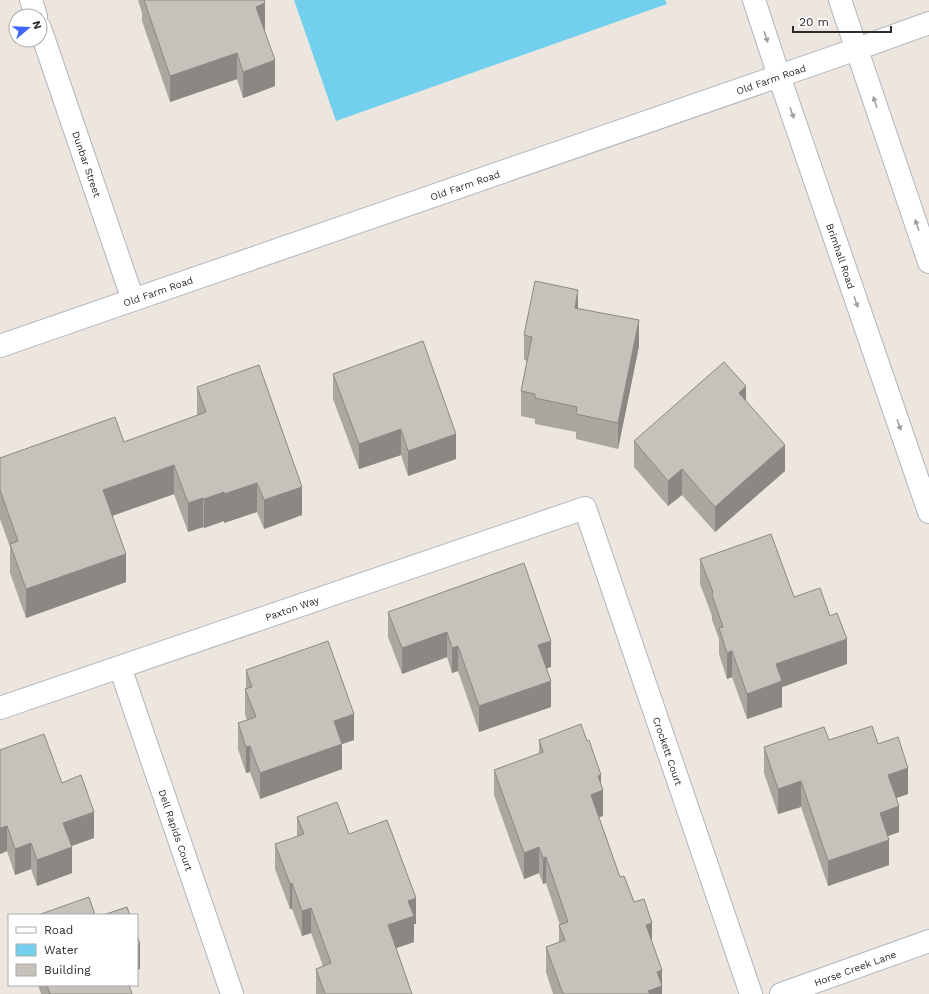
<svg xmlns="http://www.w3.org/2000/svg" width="929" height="994" font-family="'Work Sans',sans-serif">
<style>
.water{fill:#72d0ee}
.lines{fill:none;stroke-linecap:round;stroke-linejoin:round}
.minor-casing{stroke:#b2b5bf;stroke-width:24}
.tertiary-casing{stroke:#b2b5bf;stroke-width:24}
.minor{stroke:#fff;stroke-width:22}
.tertiary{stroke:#fff;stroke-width:22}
.wall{fill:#aaa6a0}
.shaded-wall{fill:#8b8782}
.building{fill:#c6c1ba;stroke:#8b8782}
.oneway{fill:#a0a0a0}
.labels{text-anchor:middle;stroke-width:3.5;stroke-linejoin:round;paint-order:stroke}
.street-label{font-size:10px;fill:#2c2c2c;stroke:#fff}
</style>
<rect width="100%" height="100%" fill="#ede6de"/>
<path class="water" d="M 294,0 L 665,0 L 667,4 L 336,121 Z"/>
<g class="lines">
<defs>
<g id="minor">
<path d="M 31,0 L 36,16"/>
<path d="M 40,28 L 133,300"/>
<path d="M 0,346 L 857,49"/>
<path d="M 120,667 L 232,994"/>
<path d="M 0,708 L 585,508 L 751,994"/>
<path d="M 781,994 L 929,941"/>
</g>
<g id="tertiary">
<path d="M 754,0 L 779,76 L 929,512"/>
<path d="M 840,0 L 929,262"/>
<path d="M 857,49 L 929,23"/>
</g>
</defs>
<use href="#minor" class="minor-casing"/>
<use href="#tertiary" class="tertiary-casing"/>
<use href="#minor" class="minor"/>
<use href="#tertiary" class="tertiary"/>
</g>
<g class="wall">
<path d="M 138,0 L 264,0 L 265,29 L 264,29 L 275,86 L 243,98 L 237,79 L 170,102 L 142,21 L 142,13 Z"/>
<path d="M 578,308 L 639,346 L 618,449 L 576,439 L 576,432 L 535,424 L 535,419 L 521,416 L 521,391 L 527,361 L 524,360 L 524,335 Z"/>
<path d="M 333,374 L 456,459 L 408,476 L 401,455 L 359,469 L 333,399 Z"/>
<path d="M 197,387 L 302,515 L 264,529 L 257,512 L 224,523 L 224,521 L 204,528 L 203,527 L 188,532 L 174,494 L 112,516 L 126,582 L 26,618 L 10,573 L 10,547 L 0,519 L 0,458 L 124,442 L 197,416 Z"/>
<path d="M 746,401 L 785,471 L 715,532 L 682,495 L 668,506 L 634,467 L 634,441 Z"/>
<path d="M 700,559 L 794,597 L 847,664 L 782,687 L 782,707 L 747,719 L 732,677 L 727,679 L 719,654 L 719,639 L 712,620 L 712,616 L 700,584 Z"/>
<path d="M 388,612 L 551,667 L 546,668 L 551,707 L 479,732 L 458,671 L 452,673 L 447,657 L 402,674 L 388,637 Z"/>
<path d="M 246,670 L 354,740 L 342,744 L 342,769 L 260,799 L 250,772 L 246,773 L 238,749 L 238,723 L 247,720 L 245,715 L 245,689 L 246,689 Z"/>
<path d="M 539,740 L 601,785 L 603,816 L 599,817 L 620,877 L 634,902 L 652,944 L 662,970 L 662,994 L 553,994 L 546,972 L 546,947 L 559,942 L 559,925 L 560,925 L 546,883 L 543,884 L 539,873 L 524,879 L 494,795 L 494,770 L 539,754 Z"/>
<path d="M 829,740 L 878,744 L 908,794 L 896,798 L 899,832 L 888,836 L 889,865 L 828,886 L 801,807 L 778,814 L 764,773 L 764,747 Z"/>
<path d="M 0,750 L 62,783 L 94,838 L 71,846 L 72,873 L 37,886 L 31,869 L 15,875 L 7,851 L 0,854 Z"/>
<path d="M 297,817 L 349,834 L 416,924 L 414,924 L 414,942 L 396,948 L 412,994 L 316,994 L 316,969 L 323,966 L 311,933 L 302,936 L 292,909 L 290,909 L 275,869 L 275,844 L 297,837 Z"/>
<path d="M 38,985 L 129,985 L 132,994 L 41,994 Z"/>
</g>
<g class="shaded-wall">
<path d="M 265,3 L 265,29 L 256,33 L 256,7 Z"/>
<path d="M 237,53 L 237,79 L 170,102 L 170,76 Z"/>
<path d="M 275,60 L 275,86 L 243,98 L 243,72 Z"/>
<path d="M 578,290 L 578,316 L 575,308 Z"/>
<path d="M 639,320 L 639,346 L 618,449 L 618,423 Z"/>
<path d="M 746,386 L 746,412 L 739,393 Z"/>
<path d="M 401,429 L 401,455 L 359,469 L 359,444 Z"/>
<path d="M 456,434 L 456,459 L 408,476 L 408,451 Z"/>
<path d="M 785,445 L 785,471 L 715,532 L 715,507 Z"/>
<path d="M 174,465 L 174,494 L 103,519 L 103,490 Z"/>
<path d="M 682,469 L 682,495 L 668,506 L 668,481 Z"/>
<path d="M 257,483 L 257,512 L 224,523 L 224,494 Z"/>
<path d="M 302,487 L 302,515 L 264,529 L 264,500 Z"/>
<path d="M 224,492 L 224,521 L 204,528 L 204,499 Z"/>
<path d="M 203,498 L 203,527 L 188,532 L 188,503 Z"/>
<path d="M 126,554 L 126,582 L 26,618 L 26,589 Z"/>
<path d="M 447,632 L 447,657 L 402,674 L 402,648 Z"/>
<path d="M 847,639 L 847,664 L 782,687 L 782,707 L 747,719 L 747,694 L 776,664 Z"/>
<path d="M 551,641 L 551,667 L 538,671 L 538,645 Z"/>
<path d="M 458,646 L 458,671 L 452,673 L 452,648 Z"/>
<path d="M 732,651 L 732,677 L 727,679 L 727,653 Z"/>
<path d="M 551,681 L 551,707 L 479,732 L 479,706 Z"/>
<path d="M 354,714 L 354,740 L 342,744 L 342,769 L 260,799 L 260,773 L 334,721 Z"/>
<path d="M 250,746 L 250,772 L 246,773 L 246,747 Z"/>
<path d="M 908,768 L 908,794 L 888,801 L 888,775 Z"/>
<path d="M 601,775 L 601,791 L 603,790 L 603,816 L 591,820 L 591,795 L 598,776 Z"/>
<path d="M 801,781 L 801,807 L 778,814 L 778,789 Z"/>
<path d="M 899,806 L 899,832 L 880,839 L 880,813 Z"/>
<path d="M 94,812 L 94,838 L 63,849 L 63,823 Z"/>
<path d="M 7,826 L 7,851 L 0,854 L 0,828 Z"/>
<path d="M 889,840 L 889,865 L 828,886 L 828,861 Z"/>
<path d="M 31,843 L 31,869 L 15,875 L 15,849 Z"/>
<path d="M 72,847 L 72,873 L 37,886 L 37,860 Z"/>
<path d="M 539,847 L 539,873 L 524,879 L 524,853 Z"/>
<path d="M 546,857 L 546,883 L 543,884 L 543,858 Z"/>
<path d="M 292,883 L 292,909 L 290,909 L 290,884 Z"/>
<path d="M 416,898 L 416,924 L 414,924 L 414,942 L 388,951 L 388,925 L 408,901 Z"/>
<path d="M 311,908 L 311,933 L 302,936 L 302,911 Z"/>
<path d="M 652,923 L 652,948 L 646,925 Z"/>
<path d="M 140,944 L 140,969 L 137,970 L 137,945 Z"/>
<path d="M 662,970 L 662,994 L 648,994 L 648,991 L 657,972 Z"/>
</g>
<g class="building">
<path d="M 144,0 L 264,0 L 265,3 L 256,7 L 275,60 L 243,72 L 237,53 L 170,76 Z"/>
<path d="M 535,281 L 578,290 L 575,308 L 639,320 L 618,423 L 576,414 L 577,407 L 535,398 L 535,394 L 521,391 L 532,337 L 524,335 Z"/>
<path d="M 423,341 L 456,434 L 408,451 L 401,429 L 359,444 L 333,374 Z"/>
<path d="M 724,362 L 746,386 L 739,393 L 785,445 L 715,507 L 682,469 L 668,481 L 634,441 Z"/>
<path d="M 259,365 L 302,487 L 264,500 L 257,483 L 224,494 L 224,492 L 204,499 L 203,498 L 188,503 L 174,465 L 103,490 L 126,554 L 26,589 L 10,544 L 18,541 L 0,490 L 0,458 L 115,417 L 124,442 L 206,412 L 197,387 Z"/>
<path d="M 771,534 L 794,597 L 820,588 L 830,616 L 837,613 L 847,639 L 776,664 L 782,681 L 747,694 L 732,651 L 727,653 L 719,628 L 723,627 L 712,595 L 713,592 L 700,559 Z"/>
<path d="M 524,563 L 551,641 L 538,645 L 551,681 L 479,706 L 458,646 L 452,648 L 447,632 L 402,648 L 388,612 Z"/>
<path d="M 328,641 L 354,714 L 334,721 L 342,744 L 260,773 L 250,746 L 246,747 L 238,723 L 256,717 L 245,689 L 252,687 L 246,670 Z"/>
<path d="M 581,724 L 587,741 L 589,740 L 601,775 L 598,776 L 603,790 L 591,795 L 620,877 L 624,876 L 634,902 L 644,899 L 652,923 L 646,925 L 662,970 L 657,972 L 662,986 L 648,991 L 650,994 L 563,994 L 546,947 L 565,940 L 559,925 L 568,922 L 546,857 L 543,858 L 539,847 L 524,853 L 494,770 L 543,752 L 539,740 Z"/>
<path d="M 872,726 L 878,744 L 898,737 L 908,768 L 888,775 L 899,806 L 880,813 L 889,840 L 828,861 L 801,781 L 778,789 L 764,747 L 824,727 L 829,740 Z"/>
<path d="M 44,734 L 62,783 L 81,775 L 94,812 L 63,823 L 72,847 L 37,860 L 31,843 L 15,849 L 7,826 L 0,828 L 0,750 Z"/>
<path d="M 337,802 L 349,834 L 387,820 L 416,898 L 408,901 L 414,916 L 388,925 L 412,994 L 325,994 L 316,969 L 331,963 L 311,908 L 302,911 L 292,883 L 290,884 L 275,844 L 304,834 L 297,817 Z"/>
<path d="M 89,897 L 95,915 L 38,915 Z"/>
<path d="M 127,907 L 130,915 L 103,915 Z"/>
<path d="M 137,936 L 140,944 L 137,945 Z"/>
<path d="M 47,985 L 129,985 L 132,994 L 50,994 Z"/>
</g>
<defs><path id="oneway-solid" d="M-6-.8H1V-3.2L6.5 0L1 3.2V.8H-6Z"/></defs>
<g class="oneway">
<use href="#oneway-solid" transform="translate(766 37) rotate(72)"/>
<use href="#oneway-solid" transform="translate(875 102) rotate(-109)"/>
<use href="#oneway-solid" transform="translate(792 113) rotate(71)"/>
<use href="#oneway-solid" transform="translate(917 225) rotate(-109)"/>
<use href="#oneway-solid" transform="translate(856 302) rotate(71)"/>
<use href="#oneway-solid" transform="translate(899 425) rotate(71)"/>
</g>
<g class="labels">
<g class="street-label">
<text transform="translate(771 79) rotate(-19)" y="4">Old Farm Road</text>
<text transform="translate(87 164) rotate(71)" y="4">Dunbar Street</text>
<text transform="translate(465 185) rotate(-19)" y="4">Old Farm Road</text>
<text transform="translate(841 256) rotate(71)" y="4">Brimhall Road</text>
<text transform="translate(158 291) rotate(-19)" y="4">Old Farm Road</text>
<text transform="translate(292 608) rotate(-19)" y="4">Paxton Way</text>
<text transform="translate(668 751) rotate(71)" y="4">Crockett Court</text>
<text transform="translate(176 830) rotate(71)" y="4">Dell Rapids Court</text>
<text transform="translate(855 968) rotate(-20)" y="4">Horse Creek Lane</text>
</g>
</g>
<rect x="8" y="914" width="130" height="72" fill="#ffffff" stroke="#ababab"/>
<rect x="16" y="927" width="20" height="6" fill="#ffffff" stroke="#ababab"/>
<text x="44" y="934" font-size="12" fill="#2c2c2c">Road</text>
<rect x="16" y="944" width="20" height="12" fill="#72d0ee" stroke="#ababab"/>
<text x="44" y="954" font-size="12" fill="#2c2c2c">Water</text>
<rect x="16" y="964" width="20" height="12" fill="#c6c1ba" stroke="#ababab"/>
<text x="44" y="974" font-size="12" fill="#2c2c2c">Building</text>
<g transform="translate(28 28) rotate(71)"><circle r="19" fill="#ffffff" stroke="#ababab"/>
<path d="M0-3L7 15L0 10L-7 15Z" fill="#3f66f9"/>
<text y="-6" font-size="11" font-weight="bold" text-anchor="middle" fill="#2c2c2c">N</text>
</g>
<path d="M793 26v6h98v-6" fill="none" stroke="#2c2c2c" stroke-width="2"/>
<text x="799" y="26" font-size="12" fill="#2c2c2c" stroke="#ffffff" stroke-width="3" paint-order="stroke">20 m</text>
</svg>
